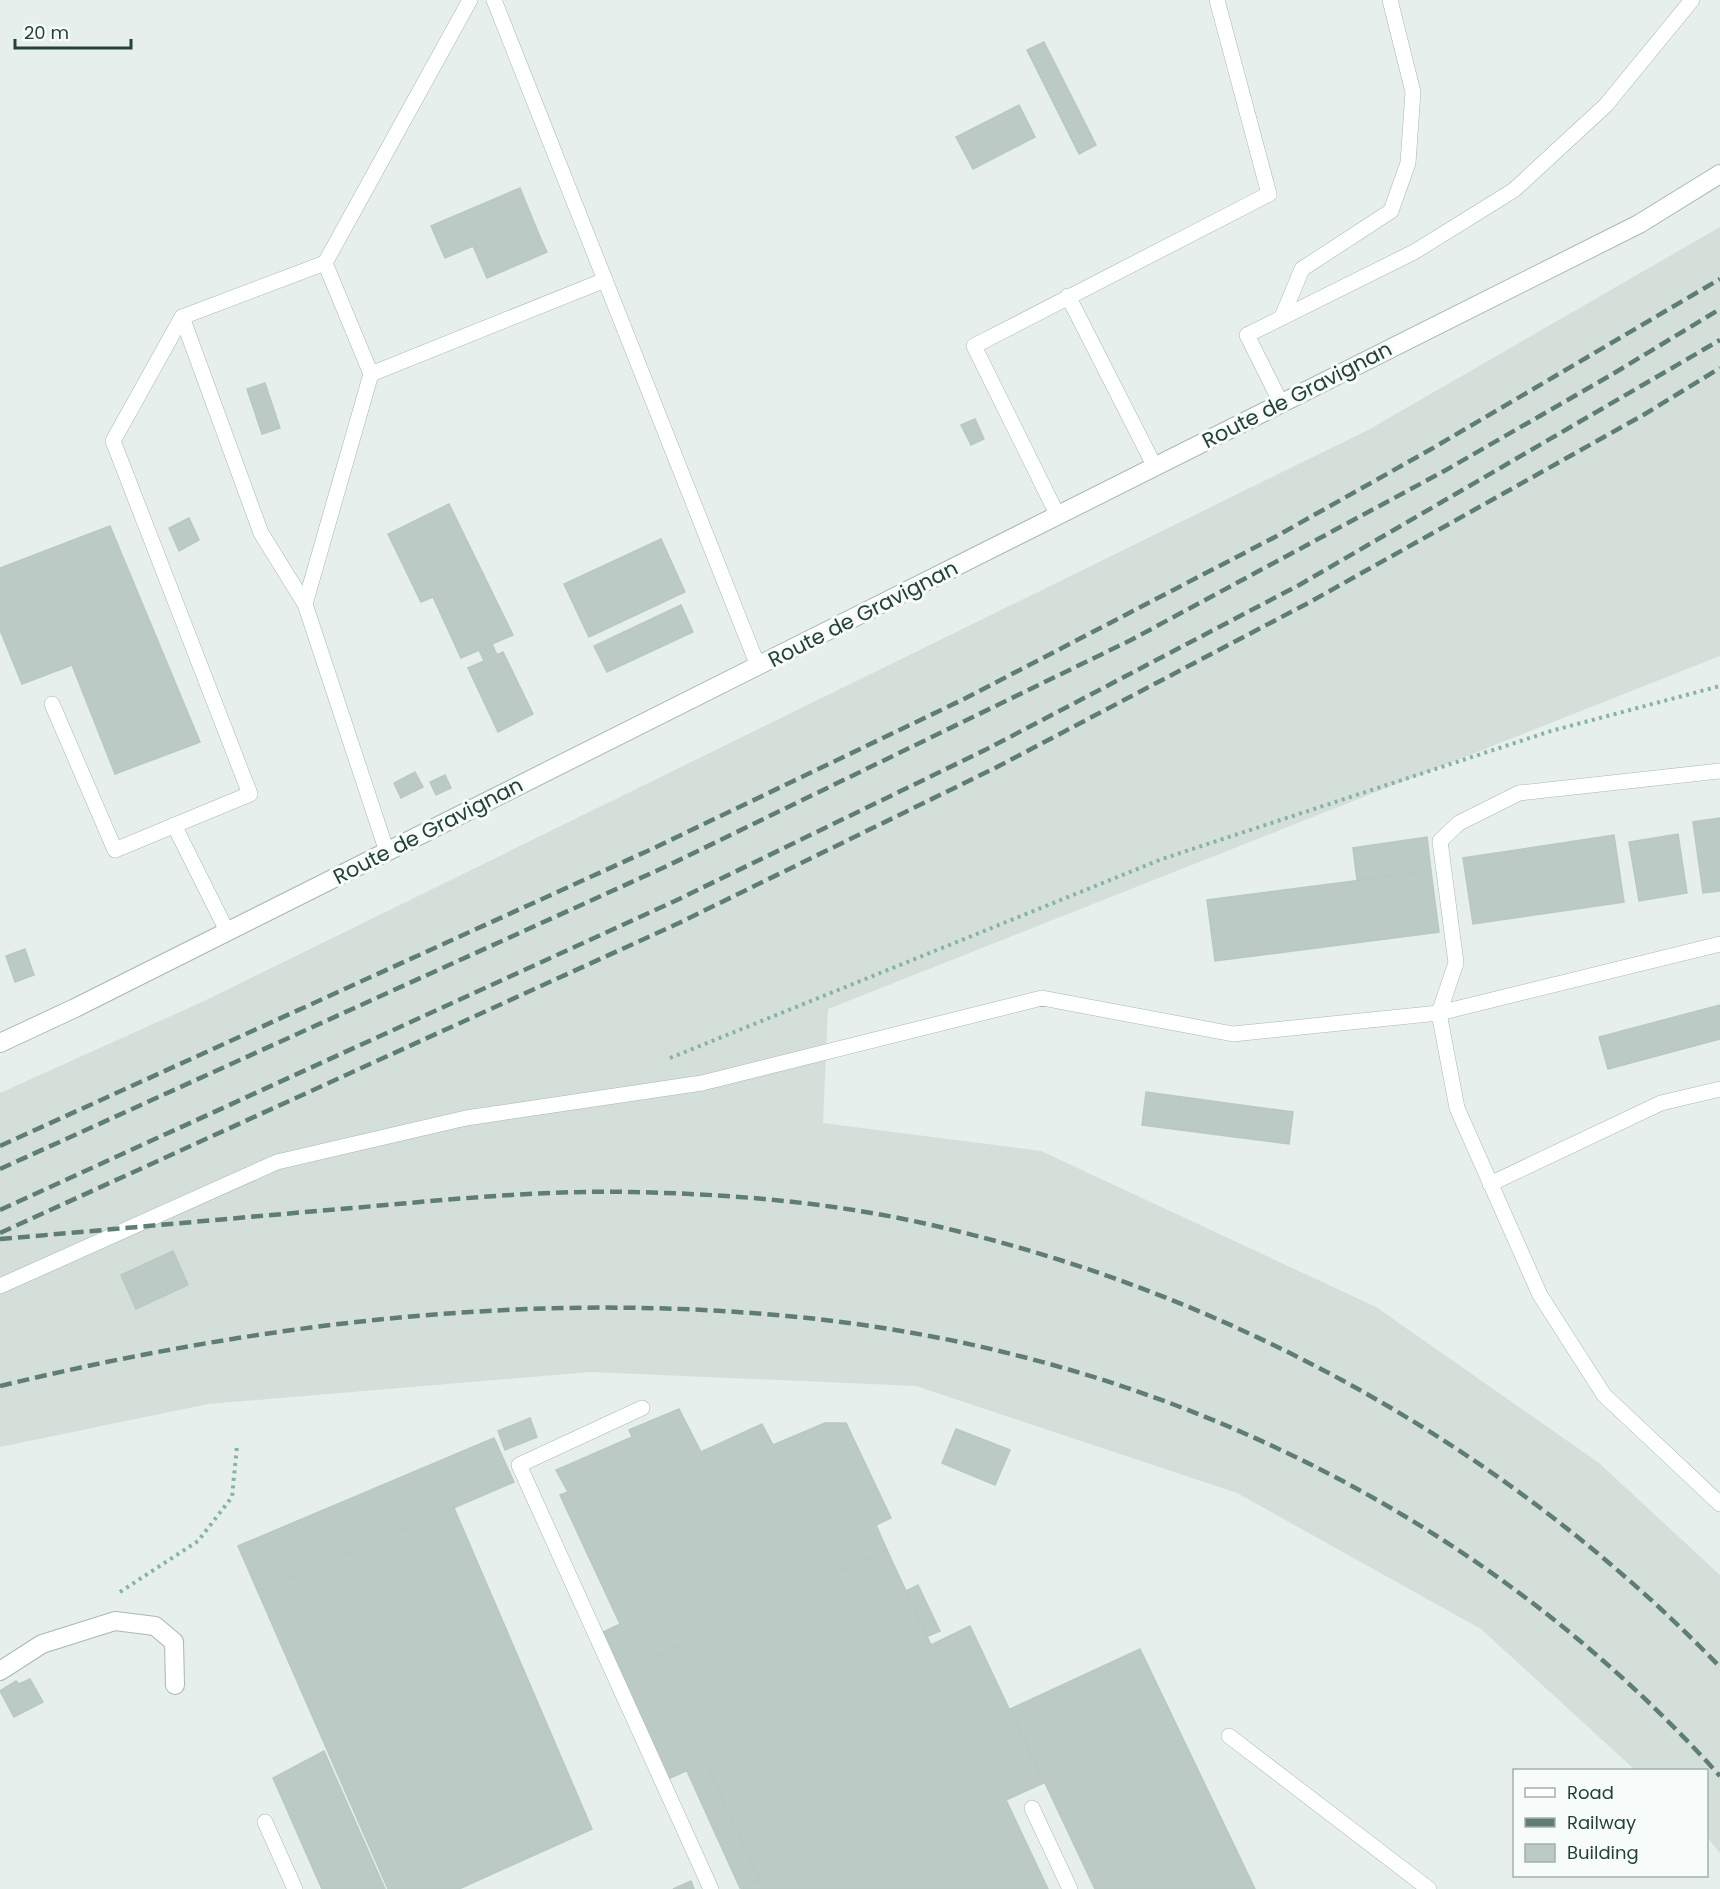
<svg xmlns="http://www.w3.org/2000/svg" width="1720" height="1889" font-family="Poppins,sans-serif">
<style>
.built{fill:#d4dfda}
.building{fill:#bbcac4;stroke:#b8c9c2;stroke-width:1.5}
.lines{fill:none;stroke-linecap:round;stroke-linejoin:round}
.service-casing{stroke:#a8b8b2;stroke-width:16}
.minor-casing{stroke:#a8b8b2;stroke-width:20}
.tertiary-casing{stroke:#a8b8b2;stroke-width:20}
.path{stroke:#86b3a5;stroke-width:4;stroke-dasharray:3 4.5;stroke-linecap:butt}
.service{stroke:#fff;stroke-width:15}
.minor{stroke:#fff;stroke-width:18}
.tertiary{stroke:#fff;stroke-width:18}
.rail{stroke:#5f7d75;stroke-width:4.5;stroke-dasharray:12 6;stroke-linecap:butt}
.labels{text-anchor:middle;stroke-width:6;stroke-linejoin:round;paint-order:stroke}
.street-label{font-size:21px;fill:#24423a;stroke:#f7fbf9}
</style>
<rect width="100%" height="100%" fill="#e6efeb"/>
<path class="built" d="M 1720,227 L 1720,656 L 828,1009 L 823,1123 L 1041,1151 L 1376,1307 L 1599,1463 L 1720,1575 L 1720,1853 L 1707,1837 L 1706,1770 L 1635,1770 L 1481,1629 L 1237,1493 L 916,1386 L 591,1372 L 208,1404 L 0,1447 L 0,1093 L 204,1001 L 1368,430 Z"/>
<g class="building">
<path d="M 1044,42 L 1096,145 L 1079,154 L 1027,50 Z"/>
<path d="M 1019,105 L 1035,137 L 973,169 L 956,137 Z"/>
<path d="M 520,188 L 540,237 L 524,243 L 531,259 L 487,278 L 473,246 L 445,258 L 431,226 Z"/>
<path d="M 540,237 L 547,252 L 531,259 L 524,243 Z"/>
<path d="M 265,383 L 280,428 L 262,434 L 247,389 Z"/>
<path d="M 975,419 L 984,439 L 971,445 L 961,425 Z"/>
<path d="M 449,504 L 513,635 L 492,644 L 497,655 L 503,652 L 533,714 L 498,732 L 468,668 L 484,661 L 479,650 L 461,658 L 433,597 L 421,602 L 388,534 Z"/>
<path d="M 189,518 L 199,540 L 179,551 L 169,528 Z"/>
<path d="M 110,526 L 200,742 L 115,774 L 72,665 L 22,684 L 0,630 L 0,568 Z"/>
<path d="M 661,539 L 685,592 L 589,637 L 564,584 Z"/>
<path d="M 681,605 L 693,632 L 607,672 L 594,646 Z"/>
<path d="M 415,772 L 423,787 L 401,798 L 394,783 Z"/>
<path d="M 445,775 L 451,788 L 436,795 L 430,782 Z"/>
<path d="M 1720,818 L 1720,891 L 1703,893 L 1693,822 Z"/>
<path d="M 1678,834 L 1687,893 L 1639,901 L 1629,842 Z"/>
<path d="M 1614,835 L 1624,902 L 1473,924 L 1463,858 Z"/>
<path d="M 1427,837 L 1431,871 L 1357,880 L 1353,848 Z"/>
<path d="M 1431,871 L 1439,932 L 1215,961 L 1207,900 Z"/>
<path d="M 25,949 L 34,975 L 15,982 L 6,956 Z"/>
<path d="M 1720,1005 L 1720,1039 L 1608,1069 L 1599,1037 Z"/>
<path d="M 1146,1092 L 1293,1112 L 1289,1144 L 1142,1125 Z"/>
<path d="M 173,1251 L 188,1285 L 136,1309 L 121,1275 Z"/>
<path d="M 679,1409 L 701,1452 L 762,1424 L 773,1445 L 825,1423 L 846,1423 L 891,1518 L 876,1525 L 887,1550 L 619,1673 L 601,1633 L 620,1624 L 560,1495 L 568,1492 L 556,1470 L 632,1437 L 629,1430 Z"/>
<path d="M 530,1418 L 537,1437 L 505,1450 L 498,1431 Z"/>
<path d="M 956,1429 L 1010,1450 L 995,1485 L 942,1463 Z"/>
<path d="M 494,1438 L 514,1482 L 258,1592 L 238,1546 Z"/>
<path d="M 454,1508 L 592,1829 L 459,1889 L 388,1889 L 258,1592 Z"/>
<path d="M 887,1550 L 931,1645 L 970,1626 L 1044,1783 L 1006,1800 L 1048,1889 L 741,1889 L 759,1880 L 706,1762 L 668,1779 L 619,1673 Z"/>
<path d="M 918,1585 L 940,1631 L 928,1636 L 906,1591 Z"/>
<path d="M 1140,1649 L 1255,1889 L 1095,1889 L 1010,1709 Z"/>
<path d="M 30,1679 L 43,1702 L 14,1717 L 0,1691 L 16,1681 L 19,1684 Z"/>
<path d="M 324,1751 L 385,1889 L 322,1889 L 273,1778 Z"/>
<path d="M 706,1762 L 759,1880 L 740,1888 L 687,1771 Z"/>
<path d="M 691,1881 L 694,1889 L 673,1889 Z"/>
</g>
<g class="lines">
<defs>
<g id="service">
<path d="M 494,0 L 758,666"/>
<path d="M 325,263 L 470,0"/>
<path d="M 1068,296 L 1155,467"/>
<path d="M 182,317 L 261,533 L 305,604"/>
<path d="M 1282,317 L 1302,269 L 1391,211 L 1408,163 L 1413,92 L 1390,0"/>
<path d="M 371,374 L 305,604 L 387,852"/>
<path d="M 1281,403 L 1247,335 L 1414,252 L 1514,190 L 1606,105 L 1692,0"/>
<path d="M 1058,516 L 974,346 L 1269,194 L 1217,0"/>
<path d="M 52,704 L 115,850 L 250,794 L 113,441 L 182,317 L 325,263 L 371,374 L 605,280"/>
<path d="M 174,825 L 227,931"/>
<path d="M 1439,1013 L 1456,963 L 1440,841 L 1459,823 L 1519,793 L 1720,771"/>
<path d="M 1439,1013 L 1720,944"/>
<path d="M 1490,1184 L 1661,1103 L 1720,1089"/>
<path d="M 0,1286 L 277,1162 L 466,1118 L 702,1083 L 1042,998 L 1233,1034 L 1439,1013 L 1457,1108 L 1540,1295 L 1604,1395 L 1720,1504"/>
<path d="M 642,1408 L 519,1465 L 711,1889"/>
<path d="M 1229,1736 L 1429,1889"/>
<path d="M 1032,1808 L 1070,1889"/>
<path d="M 265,1822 L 295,1889"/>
</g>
<path id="minor" d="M 0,1671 L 42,1644 L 115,1621 L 155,1626 L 174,1642 L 175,1685"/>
<path id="tertiary" d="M 0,1043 L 75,1008 L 1639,224 L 1720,174"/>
</defs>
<use href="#service" class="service-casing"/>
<use href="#minor" class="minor-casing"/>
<use href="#tertiary" class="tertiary-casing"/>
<g class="path">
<path d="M 670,1058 L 1162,859 L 1551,731 L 1720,686"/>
<path d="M 120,1592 L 198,1541 L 232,1497 L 237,1446"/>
</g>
<use href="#service" class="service"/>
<use href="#minor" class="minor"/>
<use href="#tertiary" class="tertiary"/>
<g class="rail">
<path d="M 0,1146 L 654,848 L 964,699 L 1275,537 L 1433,448 L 1720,279"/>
<path d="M 0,1169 L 667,866 L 1131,640 L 1446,470 L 1611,375 L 1720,309"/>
<path d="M 0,1210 L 675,901 L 987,749 L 1301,584 L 1720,340"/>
<path d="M 0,1233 L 679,923 L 997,767 L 1310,602 L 1645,414 L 1720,368"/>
<path d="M 0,1239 C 117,1229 235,1218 352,1208 C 445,1200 538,1190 631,1192 C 730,1194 830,1202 927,1224 C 1226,1291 1507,1446 1720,1667"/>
<path d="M 0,1386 C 256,1324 524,1291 787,1316 C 1145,1349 1479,1508 1720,1776"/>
</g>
</g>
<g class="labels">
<g class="street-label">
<text transform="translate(1297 395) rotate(-27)" y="7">Route de Gravignan</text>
<text transform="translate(863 614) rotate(-27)" y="7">Route de Gravignan</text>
<text transform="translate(428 831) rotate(-27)" y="7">Route de Gravignan</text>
</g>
</g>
<rect x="1513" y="1769" width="195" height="108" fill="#f7fbf9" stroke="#a3b1ad" stroke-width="1.5"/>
<rect x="1525" y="1788" width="30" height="9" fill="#ffffff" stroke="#a3b1ad" stroke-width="1.5"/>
<text x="1567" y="1799" font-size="18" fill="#24423a">Road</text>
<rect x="1525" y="1818" width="30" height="9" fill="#5f7d75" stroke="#a3b1ad" stroke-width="1.5"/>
<text x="1567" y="1829" font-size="18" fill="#24423a">Railway</text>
<rect x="1525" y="1844" width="30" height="18" fill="#bbcac4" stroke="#a3b1ad" stroke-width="1.5"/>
<text x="1567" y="1859" font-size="18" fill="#24423a">Building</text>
<path d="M15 39v9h116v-9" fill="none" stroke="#24423a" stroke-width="3"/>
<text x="24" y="39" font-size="18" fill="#24423a" stroke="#f7fbf9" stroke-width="4.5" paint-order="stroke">20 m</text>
</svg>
